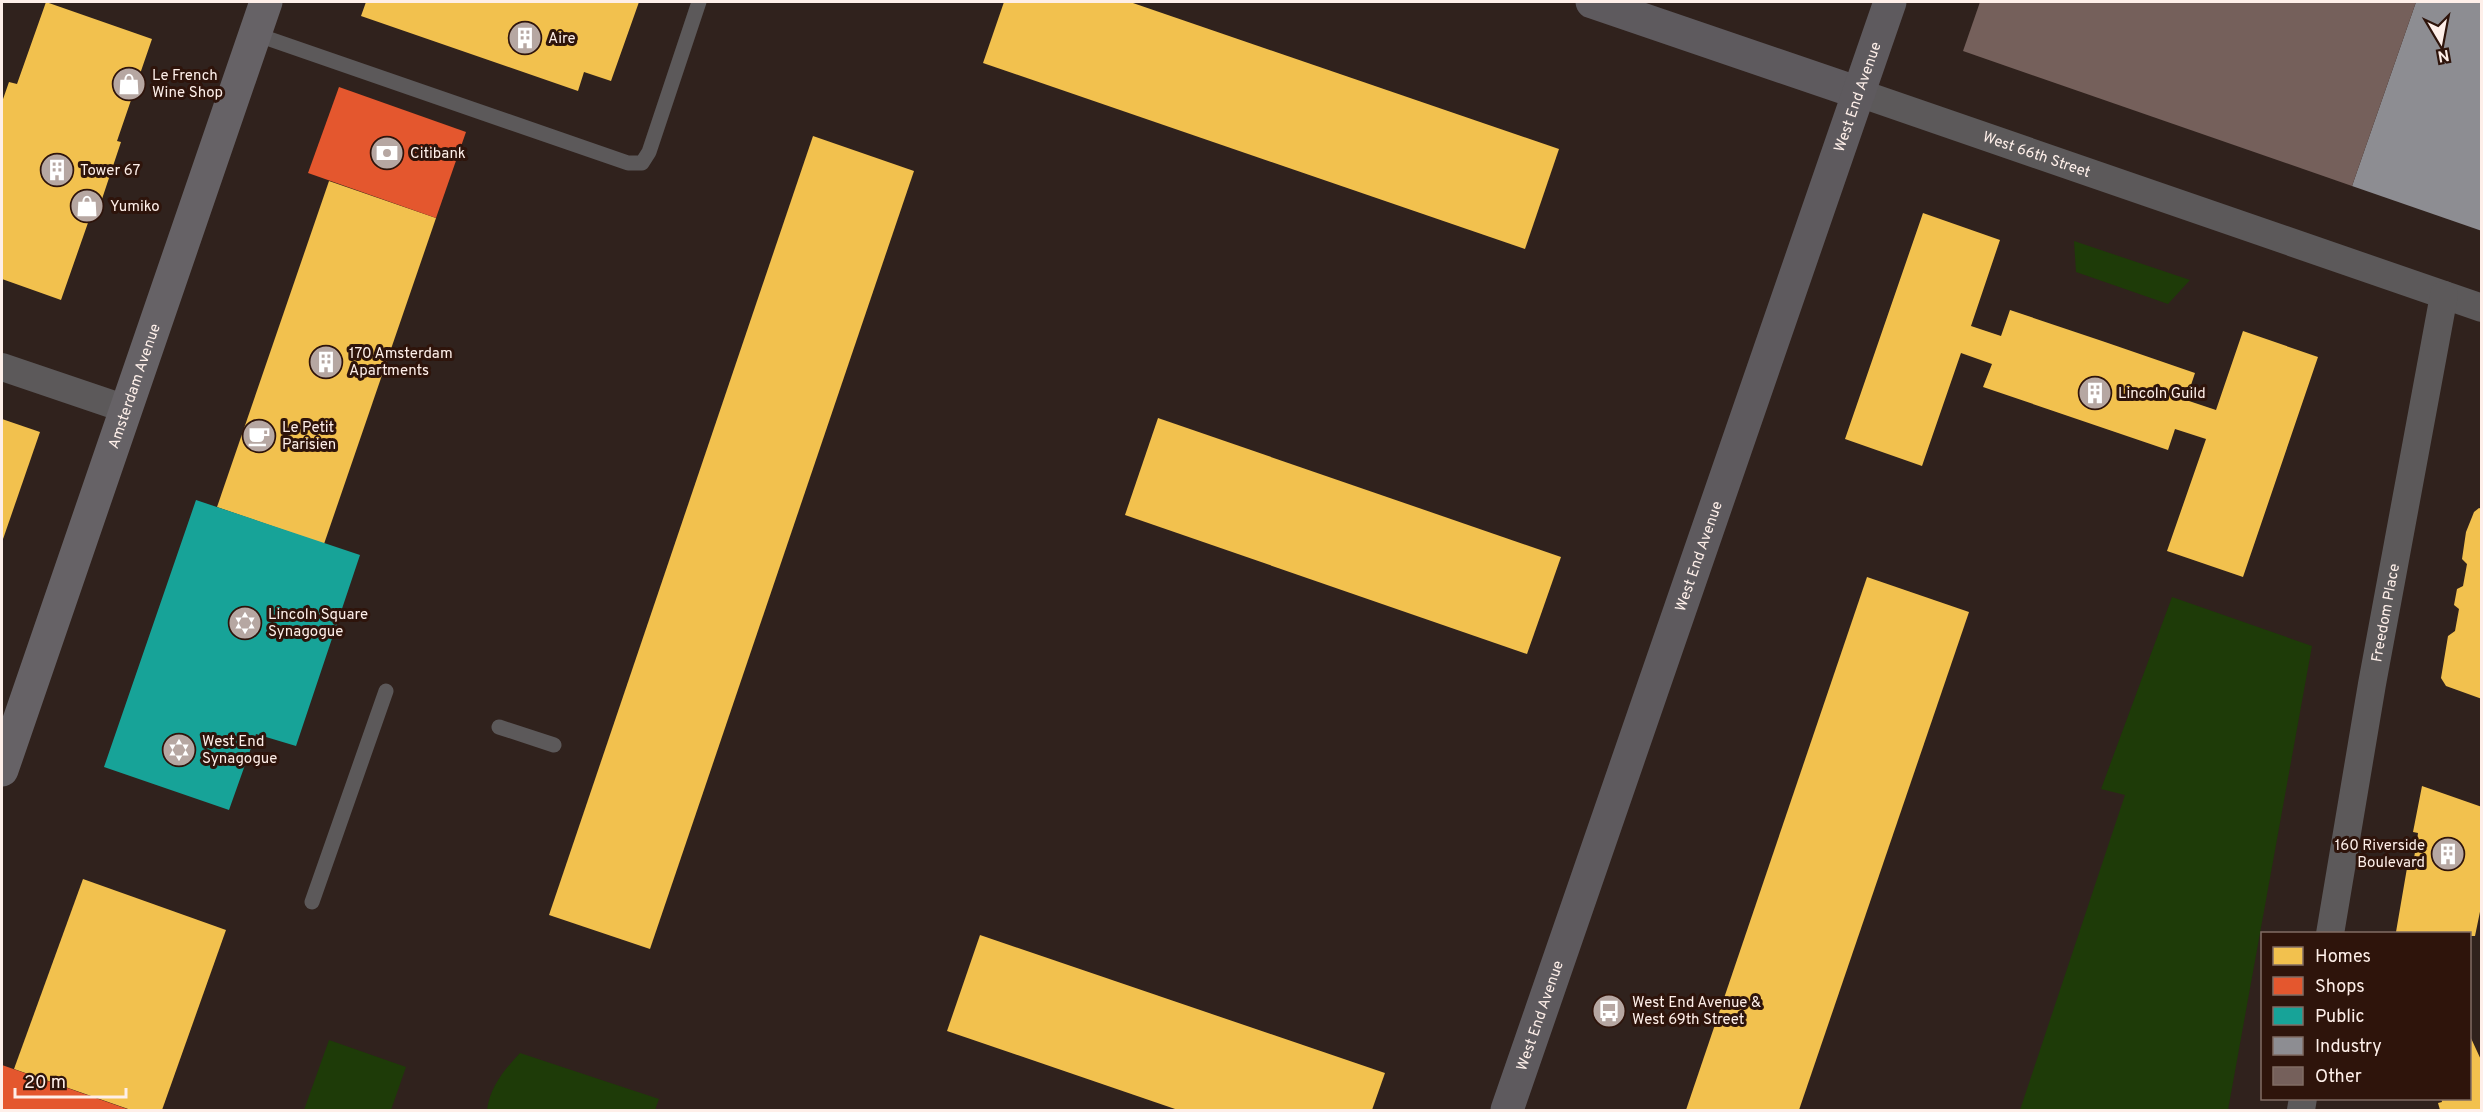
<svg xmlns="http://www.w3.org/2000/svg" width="2483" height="1112" font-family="Overpass,sans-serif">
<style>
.green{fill:#1e3b08}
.homes{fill:#f2c14e}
.shops{fill:#e4572e}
.public{fill:#17a398}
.industry{fill:#8d8d92}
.building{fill:#75605b}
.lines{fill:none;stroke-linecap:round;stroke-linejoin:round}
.lane{stroke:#5c595a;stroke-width:15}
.street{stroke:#5c595a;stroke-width:28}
.secondary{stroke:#5e5a5e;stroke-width:33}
.primary{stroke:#666266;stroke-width:33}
.labels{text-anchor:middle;stroke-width:6;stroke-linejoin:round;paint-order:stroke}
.poi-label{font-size:15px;fill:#feefe9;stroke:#2e140b;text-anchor:start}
.street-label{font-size:15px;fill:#feefe9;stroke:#2e140b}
</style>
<rect width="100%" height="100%" fill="#30221d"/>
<g class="green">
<path d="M 2074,241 L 2190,280 L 2168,304 L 2076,272 Z"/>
<path d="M 2172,597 L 2312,646 L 2228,1110 L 2020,1110 L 2125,795 L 2101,789 Z"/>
<path d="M 329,1040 L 406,1067 L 391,1110 L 304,1110 Z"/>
<path d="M 520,1053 L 659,1099 L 655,1110 L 487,1110 C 490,1087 504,1070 520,1053 Z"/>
</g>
<g class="homes">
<path d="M 46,2 L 152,39 L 117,141 L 121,142 L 102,199 L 97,197 L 61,300 L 2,279 L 2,102 L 9,82 L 17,84 Z"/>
<path d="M 366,2 L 639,2 L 611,81 L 584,72 L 578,91 L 361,16 Z"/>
<path d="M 1004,2 L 1130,2 L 1559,149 L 1525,249 L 983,63 Z"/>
<path d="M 813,136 L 914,171 L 650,949 L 549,915 Z"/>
<path d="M 329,181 L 436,218 L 324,544 L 217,507 Z"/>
<path d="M 1923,213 L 2000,240 L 1971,326 L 2001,336 L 2010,310 L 2105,342 L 2195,373 L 2186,400 L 2216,410 L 2243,331 L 2318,357 L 2243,577 L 2167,551 L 2206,439 L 2175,429 L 2168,450 L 1983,387 L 1992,364 L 1961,353 L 1922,466 L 1845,439 Z"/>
<path d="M 1158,418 L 1561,557 L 1527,654 L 1125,515 Z"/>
<path d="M 2,419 L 40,432 L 2,542 Z"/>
<path d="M 2479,508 L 2482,509 L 2482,699 L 2446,686 L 2441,678 L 2448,636 L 2455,631 L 2459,609 L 2454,605 L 2457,589 L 2463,586 L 2467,564 L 2462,559 L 2466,532 L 2474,512 Z"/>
<path d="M 1867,577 L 1969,612 L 1799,1110 L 1686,1110 Z"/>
<path d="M 2422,786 L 2482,807 L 2482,902 L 2475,936 L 2470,936 L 2470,934 L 2396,932 L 2407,868 L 2412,869 L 2417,841 L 2418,833 L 2413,832 Z"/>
<path d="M 83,879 L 226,930 L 162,1110 L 131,1110 L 14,1069 Z"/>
<path d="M 980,935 L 1385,1073 L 1372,1110 L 1178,1110 L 947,1031 Z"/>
<path d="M 2470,1036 L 2482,1062 L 2482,1110 L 2440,1110 L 2438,1103 L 2442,1102 L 2441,1098 L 2470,1098 Z"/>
</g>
<g class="shops">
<path d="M 339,87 L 466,132 L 436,218 L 308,173 Z"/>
<path d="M 2,1065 L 130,1110 L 2,1110 Z"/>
</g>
<path class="public" d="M 196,500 L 360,555 L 296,746 L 256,734 L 229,810 L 104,767 Z"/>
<path class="industry" d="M 2416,2 L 2482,2 L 2482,231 L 2352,186 Z"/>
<path class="building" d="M 1980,2 L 2416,2 L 2352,186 L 1963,51 Z"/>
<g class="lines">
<g class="lane">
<path d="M 255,34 L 628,163 L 642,163 L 649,152 L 699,2"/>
<path d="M 499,727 L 554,745"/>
<path d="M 312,902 L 386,691"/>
</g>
<g class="street">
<path id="s1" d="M 1859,93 L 2482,308"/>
<path d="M 2,367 L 126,409"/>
<path id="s2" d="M 2330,934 L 2372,684 L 2444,295"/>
<path d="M 2301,1110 L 2303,1098"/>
</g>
<g class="secondary">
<path d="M 1592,2 L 1859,93"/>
<path id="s3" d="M 1507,1110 L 1890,2"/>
</g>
<path class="primary" id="s4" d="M 2,770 L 266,2"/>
</g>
<defs>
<symbol id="building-disc" viewBox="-11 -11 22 22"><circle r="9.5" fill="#b6a7a2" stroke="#2e140b"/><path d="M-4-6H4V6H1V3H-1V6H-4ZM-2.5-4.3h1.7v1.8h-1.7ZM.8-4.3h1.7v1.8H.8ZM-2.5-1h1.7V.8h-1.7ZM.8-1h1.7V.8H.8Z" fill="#fff"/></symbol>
<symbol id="shop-disc" viewBox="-11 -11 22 22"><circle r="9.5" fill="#b6a7a2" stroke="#2e140b"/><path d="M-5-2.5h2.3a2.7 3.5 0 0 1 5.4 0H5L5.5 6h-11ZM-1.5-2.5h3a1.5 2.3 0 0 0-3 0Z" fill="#fff"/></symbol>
<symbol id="bank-disc" viewBox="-11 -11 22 22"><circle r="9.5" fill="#b6a7a2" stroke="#2e140b"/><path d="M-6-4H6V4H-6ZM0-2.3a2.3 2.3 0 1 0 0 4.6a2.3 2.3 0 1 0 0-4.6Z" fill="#fff"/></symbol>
<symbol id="cafe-disc" viewBox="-11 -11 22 22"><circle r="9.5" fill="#b6a7a2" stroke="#2e140b"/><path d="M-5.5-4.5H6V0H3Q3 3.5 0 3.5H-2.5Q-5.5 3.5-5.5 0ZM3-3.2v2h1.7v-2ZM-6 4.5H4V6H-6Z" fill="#fff"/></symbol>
<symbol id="synagogue-disc" viewBox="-11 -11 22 22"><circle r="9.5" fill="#b6a7a2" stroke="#2e140b"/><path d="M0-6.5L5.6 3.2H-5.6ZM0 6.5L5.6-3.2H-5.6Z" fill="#fff"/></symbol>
<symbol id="bus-disc" viewBox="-11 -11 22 22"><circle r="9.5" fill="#b6a7a2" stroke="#2e140b"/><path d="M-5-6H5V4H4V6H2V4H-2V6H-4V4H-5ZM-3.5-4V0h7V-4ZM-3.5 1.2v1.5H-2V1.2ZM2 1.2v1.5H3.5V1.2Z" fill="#fff"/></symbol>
</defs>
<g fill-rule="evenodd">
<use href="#building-disc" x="506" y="19" width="38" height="38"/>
<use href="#shop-disc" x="110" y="65" width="38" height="38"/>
<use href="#bank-disc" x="368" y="134" width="38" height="38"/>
<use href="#building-disc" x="38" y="151" width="38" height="38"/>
<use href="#shop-disc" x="68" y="187" width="38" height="38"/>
<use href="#building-disc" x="307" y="343" width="38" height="38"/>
<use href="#building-disc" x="2076" y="374" width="38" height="38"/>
<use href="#cafe-disc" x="240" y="417" width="38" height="38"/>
<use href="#synagogue-disc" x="226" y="604" width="38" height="38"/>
<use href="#synagogue-disc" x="160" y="731" width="38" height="38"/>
<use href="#building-disc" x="2429" y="835" width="38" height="38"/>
<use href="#bus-disc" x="1590" y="992" width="38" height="38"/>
</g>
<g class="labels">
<g class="poi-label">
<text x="548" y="43">Aire</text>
<text x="152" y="80">Le French<tspan x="152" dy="17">Wine Shop</tspan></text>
<text x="410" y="158">Citibank</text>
<text x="80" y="175">Tower 67</text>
<text x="110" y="211">Yumiko</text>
<text x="349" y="358">170 Amsterdam<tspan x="349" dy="17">Apartments</tspan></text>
<text x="2118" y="398">Lincoln Guild</text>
<text x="282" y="432">Le Petit<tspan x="282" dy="17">Parisien</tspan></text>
<text x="268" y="619">Lincoln Square<tspan x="268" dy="17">Synagogue</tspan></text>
<text x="202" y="746">West End<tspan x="202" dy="17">Synagogue</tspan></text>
<text x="2425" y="850" text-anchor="end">160 Riverside<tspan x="2425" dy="17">Boulevard</tspan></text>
<text x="1632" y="1007">West End Avenue &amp;<tspan x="1632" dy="17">West 69th Street</tspan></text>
</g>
<g class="street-label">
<text dy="5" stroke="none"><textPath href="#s3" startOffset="1072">West End Avenue</textPath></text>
<text dy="5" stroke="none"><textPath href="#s1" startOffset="188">West 66th Street</textPath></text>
<text dy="5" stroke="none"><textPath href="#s4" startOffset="406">Amsterdam Avenue</textPath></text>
<text dy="5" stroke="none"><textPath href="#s3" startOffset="586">West End Avenue</textPath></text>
<text dy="5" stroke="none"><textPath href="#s2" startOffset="326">Freedom Place</textPath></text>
<text dy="5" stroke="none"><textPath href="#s3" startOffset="100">West End Avenue</textPath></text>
</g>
</g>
<rect width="2483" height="1112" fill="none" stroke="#feefe9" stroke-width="6"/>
<rect x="2261" y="932" width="210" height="168" fill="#2e140b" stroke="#816c64" stroke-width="1.5"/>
<rect x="2273" y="947" width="30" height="18" fill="#f2c14e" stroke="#816c64" stroke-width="1.5"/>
<text x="2315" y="962" font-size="18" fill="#feefe9">Homes</text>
<rect x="2273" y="977" width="30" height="18" fill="#e4572e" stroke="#816c64" stroke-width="1.5"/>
<text x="2315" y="992" font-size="18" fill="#feefe9">Shops</text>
<rect x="2273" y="1007" width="30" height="18" fill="#17a398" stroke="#816c64" stroke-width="1.5"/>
<text x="2315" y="1022" font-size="18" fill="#feefe9">Public</text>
<rect x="2273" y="1037" width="30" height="18" fill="#8d8d92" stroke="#816c64" stroke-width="1.5"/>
<text x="2315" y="1052" font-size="18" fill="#feefe9">Industry</text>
<rect x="2273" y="1067" width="30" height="18" fill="#75605b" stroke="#816c64" stroke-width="1.5"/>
<text x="2315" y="1082" font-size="18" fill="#feefe9">Other</text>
<g transform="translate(2441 42) rotate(170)" stroke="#2e140b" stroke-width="4.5" paint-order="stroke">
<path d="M0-4.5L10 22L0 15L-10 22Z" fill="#feefe9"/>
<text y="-9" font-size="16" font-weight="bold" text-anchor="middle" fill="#feefe9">N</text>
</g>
<path d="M15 1088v9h111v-9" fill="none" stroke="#feefe9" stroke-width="3"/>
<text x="24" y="1088" font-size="18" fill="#feefe9" stroke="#2e140b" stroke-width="4.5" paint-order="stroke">20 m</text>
</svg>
